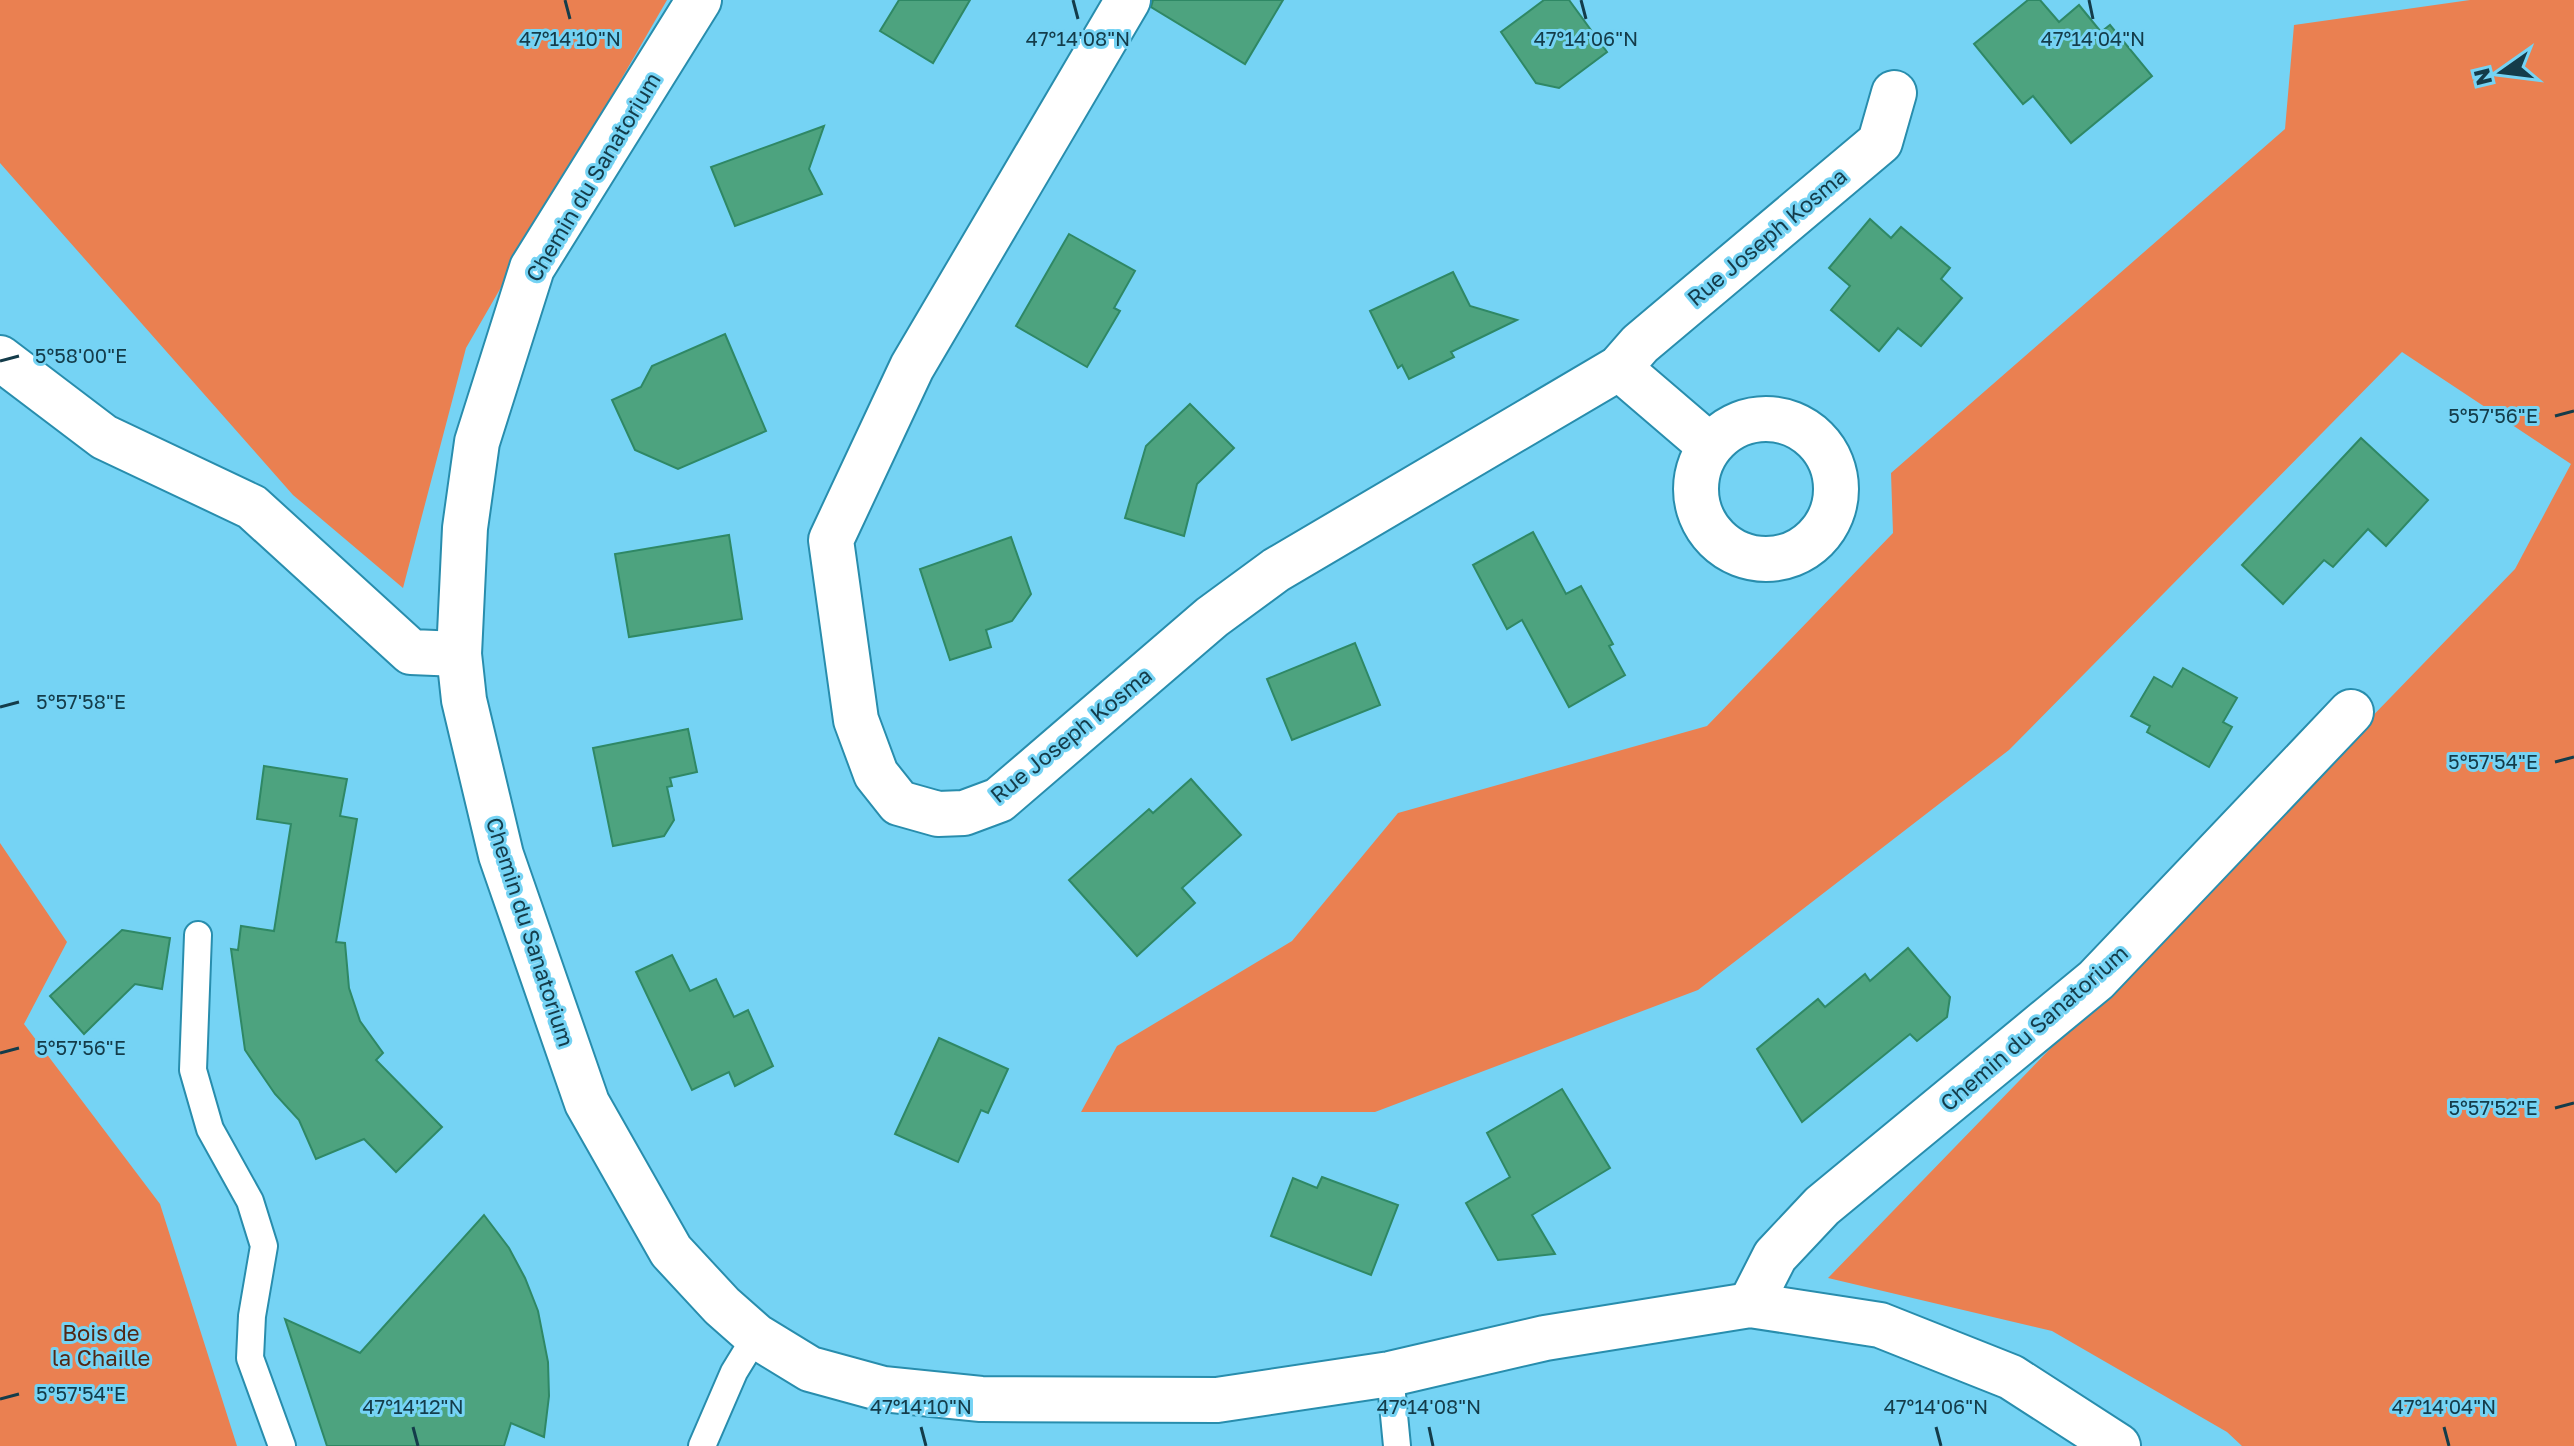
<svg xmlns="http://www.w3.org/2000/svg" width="2574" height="1446" font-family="'Golos Text',sans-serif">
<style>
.green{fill:#ea8051}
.building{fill:#4da37f;stroke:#2f8865;stroke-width:2}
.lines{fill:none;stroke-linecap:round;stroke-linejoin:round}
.service-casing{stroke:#288dad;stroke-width:30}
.minor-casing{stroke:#288dad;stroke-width:48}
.service{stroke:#fff;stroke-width:26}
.minor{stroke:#fff;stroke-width:44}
.ticks{fill:none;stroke:#143c4a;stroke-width:3}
.labels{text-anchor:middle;stroke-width:6;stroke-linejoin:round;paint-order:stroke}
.street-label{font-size:22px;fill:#143c4a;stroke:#75d3f4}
.park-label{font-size:22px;fill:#522714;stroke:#75d3f4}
.ticks-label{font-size:20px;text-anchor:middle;fill:#143c4a;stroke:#75d3f4;stroke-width:6;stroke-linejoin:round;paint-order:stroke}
</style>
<rect width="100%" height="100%" fill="#75d3f4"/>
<g class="green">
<path d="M 0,0 L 667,0 L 466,348 L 403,588 L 293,495 L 0,163 Z"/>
<path d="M 2470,0 L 2574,0 L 2574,1446 L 2242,1446 L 2227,1432 L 2052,1331 L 1828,1278 L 2515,569 L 2571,464 L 2402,352 L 2009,750 L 1698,990 L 1375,1112 L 1081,1112 L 1117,1046 L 1292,941 L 1398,813 L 1707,726 L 1893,533 L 1891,473 L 2285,129 L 2294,25 Z"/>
<path d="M 0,843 L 67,942 L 24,1024 L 160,1204 L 237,1446 L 0,1446 Z"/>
</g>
<g class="building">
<path d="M 899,0 L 970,0 L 933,63 L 880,31 Z"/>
<path d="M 1153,0 L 1283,0 L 1245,64 L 1151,7 Z"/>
<path d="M 1544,0 L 1569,0 L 1607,52 L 1559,88 L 1536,83 L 1501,32 Z"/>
<path d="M 2028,0 L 2040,0 L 2059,22 L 2079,5 L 2101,32 L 2110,25 L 2152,76 L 2071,143 L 2033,96 L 2023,104 L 1974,44 Z"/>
<path d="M 824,126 L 809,169 L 822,194 L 735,226 L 711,167 Z"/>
<path d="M 1870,219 L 1891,238 L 1901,227 L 1950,268 L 1941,279 L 1962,298 L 1921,346 L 1898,328 L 1879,351 L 1831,310 L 1850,286 L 1829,268 Z"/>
<path d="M 1069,234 L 1135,271 L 1114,308 L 1120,311 L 1087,367 L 1016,326 Z"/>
<path d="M 1453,272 L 1470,306 L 1517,320 L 1451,352 L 1454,357 L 1409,379 L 1402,365 L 1398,368 L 1370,311 Z"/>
<path d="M 725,334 L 766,431 L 678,469 L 635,450 L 612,400 L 641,387 L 652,366 Z"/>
<path d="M 1190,404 L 1234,448 L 1197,484 L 1184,536 L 1125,518 L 1146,446 Z"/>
<path d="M 2361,438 L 2428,500 L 2386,546 L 2368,529 L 2333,567 L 2324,560 L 2283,604 L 2242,565 Z"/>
<path d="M 1533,532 L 1566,594 L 1581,586 L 1613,644 L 1609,646 L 1625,675 L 1569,707 L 1522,620 L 1507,629 L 1473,565 Z"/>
<path d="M 729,535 L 742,619 L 629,637 L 615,554 Z"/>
<path d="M 1011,537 L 1031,594 L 1012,621 L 986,630 L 991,647 L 950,660 L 920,569 Z"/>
<path d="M 1355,643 L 1380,705 L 1292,740 L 1267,679 Z"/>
<path d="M 2183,668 L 2237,698 L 2223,722 L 2232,727 L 2209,767 L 2147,732 L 2150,726 L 2131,716 L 2154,677 L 2172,687 Z"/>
<path d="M 688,729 L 697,772 L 670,778 L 672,786 L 667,787 L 674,820 L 664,836 L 613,846 L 593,748 Z"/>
<path d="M 264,766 L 347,779 L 340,816 L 357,819 L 336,942 L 345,943 L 349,988 L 360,1021 L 383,1053 L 376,1060 L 442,1127 L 396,1172 L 364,1139 L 316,1159 L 299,1120 L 275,1094 L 245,1050 L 231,949 L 238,950 L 241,926 L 274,931 L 291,824 L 257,819 Z"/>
<path d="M 1191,779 L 1241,835 L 1182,888 L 1195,903 L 1137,956 L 1069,880 L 1149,809 L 1153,813 Z"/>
<path d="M 122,930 L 170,938 L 162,989 L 135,984 L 84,1034 L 50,996 Z"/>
<path d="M 1908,948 L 1950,997 L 1947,1017 L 1917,1041 L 1910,1034 L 1802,1122 L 1757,1049 L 1818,999 L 1825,1007 L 1865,974 L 1870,981 Z"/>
<path d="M 672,955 L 690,991 L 716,979 L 734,1017 L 748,1010 L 773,1066 L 735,1086 L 729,1072 L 692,1090 L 636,972 Z"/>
<path d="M 939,1038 L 1008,1069 L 988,1113 L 981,1110 L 958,1162 L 895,1134 Z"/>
<path d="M 1562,1089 L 1610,1168 L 1532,1215 L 1555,1254 L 1498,1260 L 1466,1203 L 1510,1177 L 1487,1133 Z"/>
<path d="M 1322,1177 L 1398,1205 L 1371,1275 L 1271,1236 L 1293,1178 L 1317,1188 Z"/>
<path d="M 484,1215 L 509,1248 L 525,1278 L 538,1311 L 548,1362 L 549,1396 L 544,1437 L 511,1423 L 504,1446 L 327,1446 L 285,1319 L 360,1353 Z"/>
</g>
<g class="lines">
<defs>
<g id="service">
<path d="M 198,935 L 193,1070 L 210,1129 L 250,1201 L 264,1246 L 252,1316 L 250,1358 L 282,1446"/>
<path d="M 1390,1374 L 1397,1446"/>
<path d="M 702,1446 L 734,1372 L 756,1336"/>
</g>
<g id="minor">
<path d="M 699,0 L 532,268 L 477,442 L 465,528 L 459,654 L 464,700 L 501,855 L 587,1103 L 671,1251 L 722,1306 L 756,1336 L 810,1369 L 883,1389 L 981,1399 L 1217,1400 L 1390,1374 L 1545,1338 L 1750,1305 L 1880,1325 L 2011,1377 L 2118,1446"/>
<path d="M 1128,0 L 912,367 L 831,540 L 856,720 L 876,774 L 899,803 L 938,814 L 964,813 L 999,800 L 1212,617 L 1276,570 L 1619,368 L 1640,344 L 1880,142 L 1894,93"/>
<path d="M 0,358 L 104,437 L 252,507 L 411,652 L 459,654"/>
<path d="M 1619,368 L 1710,446"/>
<circle cx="1766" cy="489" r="70"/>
<path d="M 1750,1305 L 1775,1256 L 1822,1206 L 2096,980 L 2351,712"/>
</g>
</defs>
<use href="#service" class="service-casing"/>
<use href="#minor" class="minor-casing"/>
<use href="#service" class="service"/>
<use href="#minor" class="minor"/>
</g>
<path class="ticks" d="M 565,0 L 570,19M 1073,0 L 1078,19M 1581,0 L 1586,19M 2089,0 L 2093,19M 0,361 L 19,356M 2555,416 L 2574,411M 0,707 L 19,702M 2555,762 L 2574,757M 0,1053 L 19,1048M 2555,1108 L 2574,1103M 0,1399 L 19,1394M 413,1427 L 418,1446M 921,1427 L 926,1446M 1429,1427 L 1433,1446M 1936,1427 L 1941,1446M 2444,1427 L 2449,1446"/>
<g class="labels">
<g class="street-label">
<text transform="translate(593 177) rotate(-59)" y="8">Chemin du Sanatorium</text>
<text transform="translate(1767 237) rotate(-40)" y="8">Rue Joseph Kosma</text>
<text transform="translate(1071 735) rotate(-39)" y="8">Rue Joseph Kosma</text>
<text transform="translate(530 932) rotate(72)" y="8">Chemin du Sanatorium</text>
<text transform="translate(2034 1028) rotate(-41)" y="8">Chemin du Sanatorium</text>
</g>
<g class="park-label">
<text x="101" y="1341">Bois de<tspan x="101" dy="25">la Chaille</tspan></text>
</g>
</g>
<g class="ticks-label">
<text x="570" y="46">47°14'10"N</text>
<text x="1078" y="46">47°14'08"N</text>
<text x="1586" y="46">47°14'06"N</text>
<text x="2093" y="46">47°14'04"N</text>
<text x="81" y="363">5°58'00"E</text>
<text x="2493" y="423">5°57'56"E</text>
<text x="81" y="709">5°57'58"E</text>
<text x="2493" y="769">5°57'54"E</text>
<text x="81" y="1055">5°57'56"E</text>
<text x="2493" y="1115">5°57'52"E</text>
<text x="81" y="1401">5°57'54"E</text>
<text x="413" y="1414">47°14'12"N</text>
<text x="921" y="1414">47°14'10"N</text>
<text x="1429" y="1414">47°14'08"N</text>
<text x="1936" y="1414">47°14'06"N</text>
<text x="2444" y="1414">47°14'04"N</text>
</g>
<g transform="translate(2502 72) rotate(256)" stroke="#75d3f4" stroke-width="6" paint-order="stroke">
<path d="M0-6L14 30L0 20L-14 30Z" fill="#143c4a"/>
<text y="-12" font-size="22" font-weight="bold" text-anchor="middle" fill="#143c4a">N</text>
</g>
</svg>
